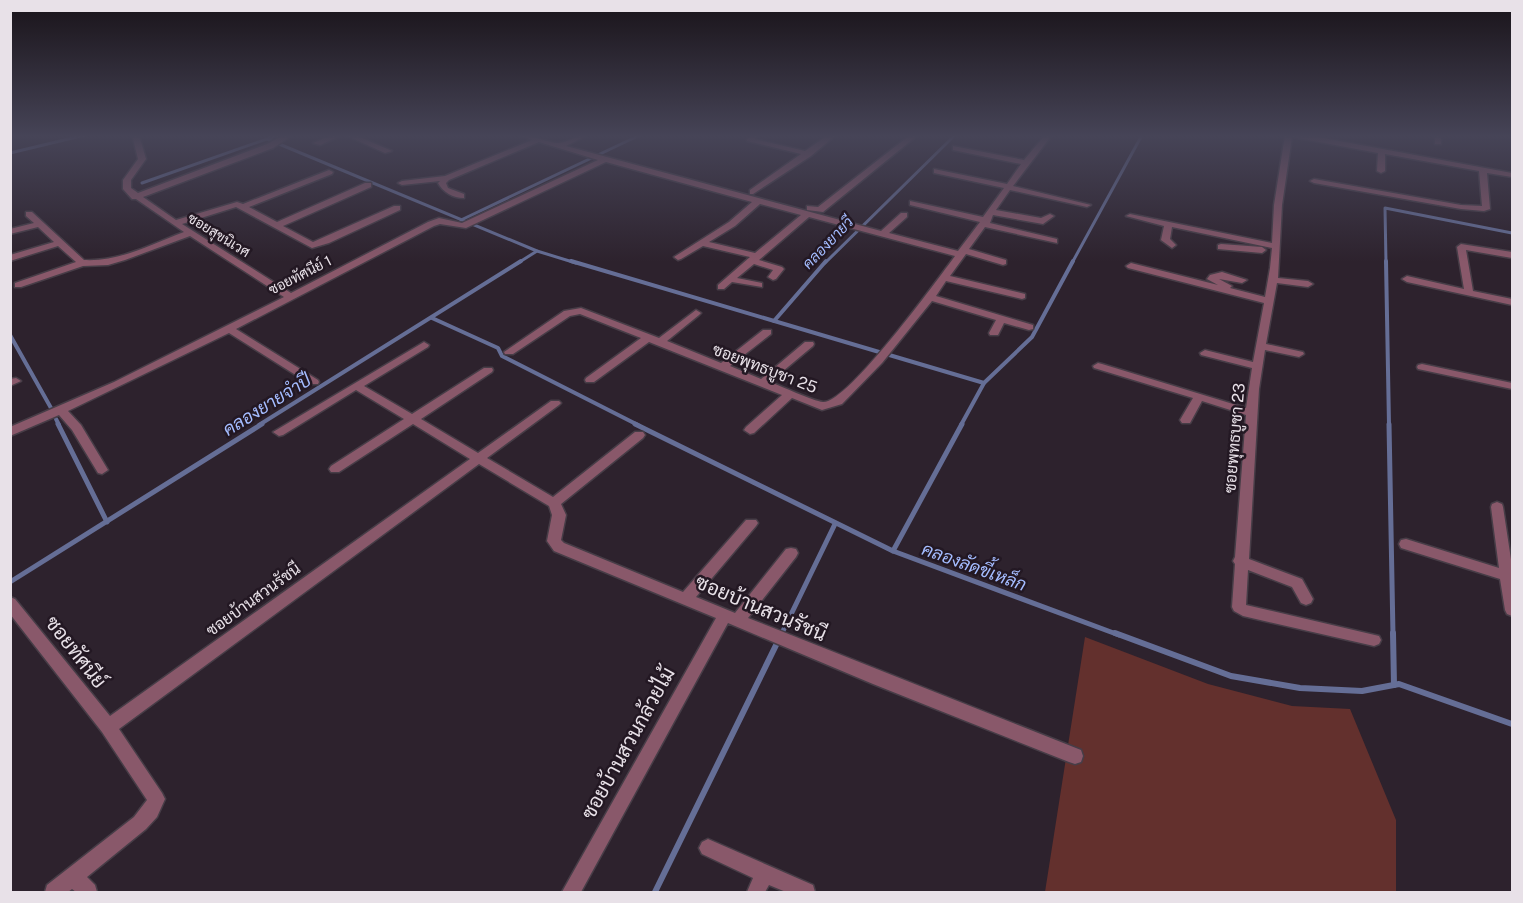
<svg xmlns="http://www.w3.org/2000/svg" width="1523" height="903" font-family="'Public Sans',Sarabun,sans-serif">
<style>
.green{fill:#63302d}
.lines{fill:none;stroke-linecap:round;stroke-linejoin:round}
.stream-far3{stroke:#656e96;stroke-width:3}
.stream-far2{stroke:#656e96;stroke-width:4}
.stream-far1{stroke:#656e96;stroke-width:5}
.stream{stroke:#656e96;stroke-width:6}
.minor-casing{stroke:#473d47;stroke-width:3}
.minor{fill:#89586a;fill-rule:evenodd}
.labels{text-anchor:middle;stroke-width:5;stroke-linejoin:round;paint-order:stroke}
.far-street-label{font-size:14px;fill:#e8e1e8;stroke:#231823}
.far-water-label{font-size:15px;font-style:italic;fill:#a4bcff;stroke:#231823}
.street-label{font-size:16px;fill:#e8e1e8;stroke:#231823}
.water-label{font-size:18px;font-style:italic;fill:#a4bcff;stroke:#231823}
.near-street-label{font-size:20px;fill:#e8e1e8;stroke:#231823}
</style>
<rect width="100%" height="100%" fill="#2d222d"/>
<path class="green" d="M 1085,637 L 1208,684 L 1292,706 L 1350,709 L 1396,820 L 1396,892 L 1045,892 Z"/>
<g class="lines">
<g class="stream-far3">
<path d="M 267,139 L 537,251 L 576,263"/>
<path d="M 10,153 L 85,135"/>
<path d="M 142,183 L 278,135"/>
<path d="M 461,220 L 640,135"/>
<path d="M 518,263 L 537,251"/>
<path d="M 825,263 L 955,135"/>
<path d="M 1072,263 L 1142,135"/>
<path d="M 1386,263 L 1385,208 L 1512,233"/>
</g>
<g class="stream-far2">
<path d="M 571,261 L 984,383"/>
<path d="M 1386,261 L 1389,425"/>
<path d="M 432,318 L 498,348 L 502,356 L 638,425"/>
<path d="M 774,321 L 826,261"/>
<path d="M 10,335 L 51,408"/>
<path d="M 56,419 L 59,425"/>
<path d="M 259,425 L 521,261"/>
<path d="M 961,425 L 984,383 L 1032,337 L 1073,261"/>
</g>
<g class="stream-far1">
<path d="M 58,424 L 107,522"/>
<path d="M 635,424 L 893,551"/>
<path d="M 962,424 L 893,551 L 1119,635"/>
<path d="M 1389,424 L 1393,635"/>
<path d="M 10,582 L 262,424"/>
<path d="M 781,635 L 835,524"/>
</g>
<g class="stream">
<path d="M 1115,633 L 1231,676 L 1300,688 L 1362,691 L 1399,684 L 1512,724"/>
<path d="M 1393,633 L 1394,685"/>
<path d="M 655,892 L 782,633"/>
</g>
<defs>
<g id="minor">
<path d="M 132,135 L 139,135 L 146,159 L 131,180 L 131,188 L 138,193 L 267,144 L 284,135 L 293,135 L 273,148 L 143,197 L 176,220 L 237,202 L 243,204 L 329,170 L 333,172 L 332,174 L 249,207 L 277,222 L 365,183 L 371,183 L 371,187 L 283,226 L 313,242 L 394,206 L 400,206 L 400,210 L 329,243 L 312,248 L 236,207 L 182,224 L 291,293 L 428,222 L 439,218 L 462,223 L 598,160 L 539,142 L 449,180 L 446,183 L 448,188 L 464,194 L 464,198 C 453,198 443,192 438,183 L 440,181 L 402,185 L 398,183 L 402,181 L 445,176 L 532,140 L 520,135 C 533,135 552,144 559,143 C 570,142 575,135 588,135 L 566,146 L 881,231 L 901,213 L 907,213 L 907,217 L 889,233 L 958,251 L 980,222 L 910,205 L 910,201 L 983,217 L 1004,188 L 934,173 L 934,169 L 1007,184 L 1021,164 L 953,150 L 953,146 L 1024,160 L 1045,135 L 1052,135 L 1013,186 L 1091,205 L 1087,207 L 1010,190 L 996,210 L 1041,218 L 1050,214 L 1054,216 L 1043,224 L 993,215 L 990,223 L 1057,239 L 1057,243 L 985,227 L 969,249 L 1006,260 L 1006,264 L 1003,265 L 966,254 L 950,276 L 1025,294 L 1025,298 L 1022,299 L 946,281 L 936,296 L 1033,325 L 1033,329 L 1029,330 L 1004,323 L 998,335 L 990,335 L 989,333 L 996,320 L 932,301 L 882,363 L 842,404 L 822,410 L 792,398 L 754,433 L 750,434 L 744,430 L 746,427 L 782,395 L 649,342 L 594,382 L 586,382 L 585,380 L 586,378 L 641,338 L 580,314 L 570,316 L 513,354 L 505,354 L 504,352 L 564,311 L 581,308 L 659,338 L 696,310 L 701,313 L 699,315 L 667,341 L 721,363 L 763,330 L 771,330 L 771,334 L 730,366 L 761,379 L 805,342 L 813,342 L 814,344 L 813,346 L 770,382 C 781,386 813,401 823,402 C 847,404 938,279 955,256 L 809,217 L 759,260 L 782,267 L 784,269 L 776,279 L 773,280 L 768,277 L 773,270 L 754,264 L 737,278 L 762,283 L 762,287 L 732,282 L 724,289 L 718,289 L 718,285 L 750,257 L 703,246 L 681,259 L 678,260 L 674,257 L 729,222 L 752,202 L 606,162 L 466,228 L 440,224 L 434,226 L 236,329 L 318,380 L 319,382 L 318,384 L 310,384 L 229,333 L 68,411 L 81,425 L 108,470 L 102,474 L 98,473 L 72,430 L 59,415 L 10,436 L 10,427 L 114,382 L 284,297 L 190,236 L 125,260 L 108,265 L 83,266 L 21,287 L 15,287 L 15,283 L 76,262 L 58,246 L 10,261 L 10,255 L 54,242 L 38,227 L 10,234 L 10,229 L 34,223 L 26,216 L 26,212 L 32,212 L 84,260 C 119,262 152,244 184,232 L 136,199 L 132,199 L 123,189 L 123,180 L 138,159 ZM 760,204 L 801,215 L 755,253 L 709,242 L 735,226 Z"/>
<path d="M 332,135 L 343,135 L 320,145 L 313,143 Z"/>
<path d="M 345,135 L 355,135 L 392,151 L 385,153 Z"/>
<path d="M 751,135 L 759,135 L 755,139 L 805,151 L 828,135 L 836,135 L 811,156 L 753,194 L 750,194 L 750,190 L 801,154 L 747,141 L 747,139 Z"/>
<path d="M 910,135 L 918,135 L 823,212 L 807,210 L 807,206 L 818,207 Z"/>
<path d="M 1285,135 L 1307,135 L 1512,173 L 1512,177 L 1487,173 L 1490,209 L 1484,211 L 1461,209 L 1314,183 L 1310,181 L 1314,179 L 1461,205 L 1482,206 L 1479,171 L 1385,154 L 1385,171 L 1381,173 L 1377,171 L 1378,153 L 1292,137 L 1282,205 L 1278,278 L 1308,281 L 1313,284 L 1308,287 L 1277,283 L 1266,344 L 1303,352 L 1304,354 L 1299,357 L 1265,350 L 1259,389 L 1249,559 L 1302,579 L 1313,599 L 1311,603 L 1306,605 L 1301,603 L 1292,587 L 1248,570 L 1246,605 L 1379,636 L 1381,640 L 1379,644 L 1374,646 L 1243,616 L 1234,611 L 1232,607 L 1235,564 L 1233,561 L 1235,557 L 1246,415 L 1202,401 L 1190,423 L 1182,423 L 1180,420 L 1193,398 L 1094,368 L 1093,366 L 1098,363 L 1102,364 L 1246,408 L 1252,368 L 1201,355 L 1200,353 L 1205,350 L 1253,362 L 1264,303 L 1128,268 L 1126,266 L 1131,263 L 1218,285 L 1207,279 L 1210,275 L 1222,272 L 1247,280 L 1242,283 L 1219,279 L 1232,286 L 1230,288 L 1265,297 L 1270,268 L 1272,248 L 1172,227 L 1170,239 L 1176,245 L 1172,248 L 1161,240 L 1164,226 L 1126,216 L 1130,214 L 1272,243 L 1274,205 Z"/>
<rect x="1435" y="135" width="6" height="9"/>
<path d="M 1221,244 L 1262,247 L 1266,250 L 1262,253 L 1218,249 L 1218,245 Z"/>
<path d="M 1461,244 L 1512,252 L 1512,258 L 1466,250 L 1473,291 L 1512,299 L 1512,305 L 1407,282 L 1402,279 L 1407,276 L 1464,289 L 1457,247 Z"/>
<path d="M 424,342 L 429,345 L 428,347 L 364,386 L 412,414 L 484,368 L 492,368 L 493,370 L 492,372 L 421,419 L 478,453 L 551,401 L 559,401 L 561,403 L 559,405 L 487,458 L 553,497 L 635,432 L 643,432 L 645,435 L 643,438 L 561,504 L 566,515 L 561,540 L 564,543 L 683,592 L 746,520 L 756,520 L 758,523 L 756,526 L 696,597 L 735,613 L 786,549 L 791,548 L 796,549 L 798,553 L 796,557 L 748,618 L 1081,750 L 1083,756 L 1081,762 L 1075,764 L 1069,762 L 873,684 L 728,623 L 581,892 L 562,892 L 716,618 L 554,551 L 547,541 L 552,515 L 549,506 L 479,464 L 119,729 L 162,793 L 165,799 L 157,817 L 146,829 L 87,877 L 95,885 L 97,892 L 76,892 L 72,889 L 68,892 L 45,892 L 47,885 L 134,817 L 147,800 L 102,732 L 10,614 L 10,597 L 15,599 L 110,716 L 470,459 L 413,424 L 339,472 L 331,472 L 329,469 L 331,466 L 404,419 L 356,390 L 283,435 L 279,436 L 273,432 Z"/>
<path d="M 1422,364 L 1512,383 L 1512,389 L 1418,369 L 1417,367 L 1418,365 Z"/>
<path d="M 16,378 L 21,381 L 10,386 L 10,379 Z"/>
<path d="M 1497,502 L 1502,504 L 1503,507 L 1512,566 L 1512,616 L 1507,614 L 1505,610 L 1500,579 L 1401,548 L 1399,544 L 1401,540 L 1406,539 L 1499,568 L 1491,507 L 1492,504 Z"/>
<path d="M 708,839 L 813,885 L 815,892 L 786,892 L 769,885 L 765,892 L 747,892 L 753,878 L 702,854 L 699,848 L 702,842 Z"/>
</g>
</defs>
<use href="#minor" class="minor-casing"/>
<use href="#minor" class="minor"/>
</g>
<linearGradient id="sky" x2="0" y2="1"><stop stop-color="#191319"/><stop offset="0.52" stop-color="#464457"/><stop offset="1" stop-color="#464457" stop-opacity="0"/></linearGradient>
<rect width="1523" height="262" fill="url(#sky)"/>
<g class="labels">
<g class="far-street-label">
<text transform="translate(219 235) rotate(32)" y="5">ซอยสุขนิเวศ</text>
<text transform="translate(300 275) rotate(-27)" y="5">ซอยทัศนีย์ 1</text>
</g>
<g class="far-water-label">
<text transform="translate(828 243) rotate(-46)" y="5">คลองยายวี</text>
</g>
<g class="street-label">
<text transform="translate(765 368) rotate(21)" y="6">ซอยพุทธบูชา 25</text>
<text transform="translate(1234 438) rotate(-85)" y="6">ซอยพุทธบูชา 23</text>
<text transform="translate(253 599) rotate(-36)" y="6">ซอยบ้านสวนรัชนี</text>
</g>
<g class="water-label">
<text transform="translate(267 405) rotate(-32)" y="6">คลองยายจำปี</text>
<text transform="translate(974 567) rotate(20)" y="6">คลองลัดขี้เหล็ก</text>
</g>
<g class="near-street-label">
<text transform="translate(761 608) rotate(23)" y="7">ซอยบ้านสวนรัชนี</text>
<text transform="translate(76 652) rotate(52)" y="7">ซอยทัศนีย์</text>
<text transform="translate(628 743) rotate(-61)" y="7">ซอยบ้านสวนกล้วยไม้</text>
</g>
</g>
<rect width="1523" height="903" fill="none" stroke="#e8e1e8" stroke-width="24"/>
</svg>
